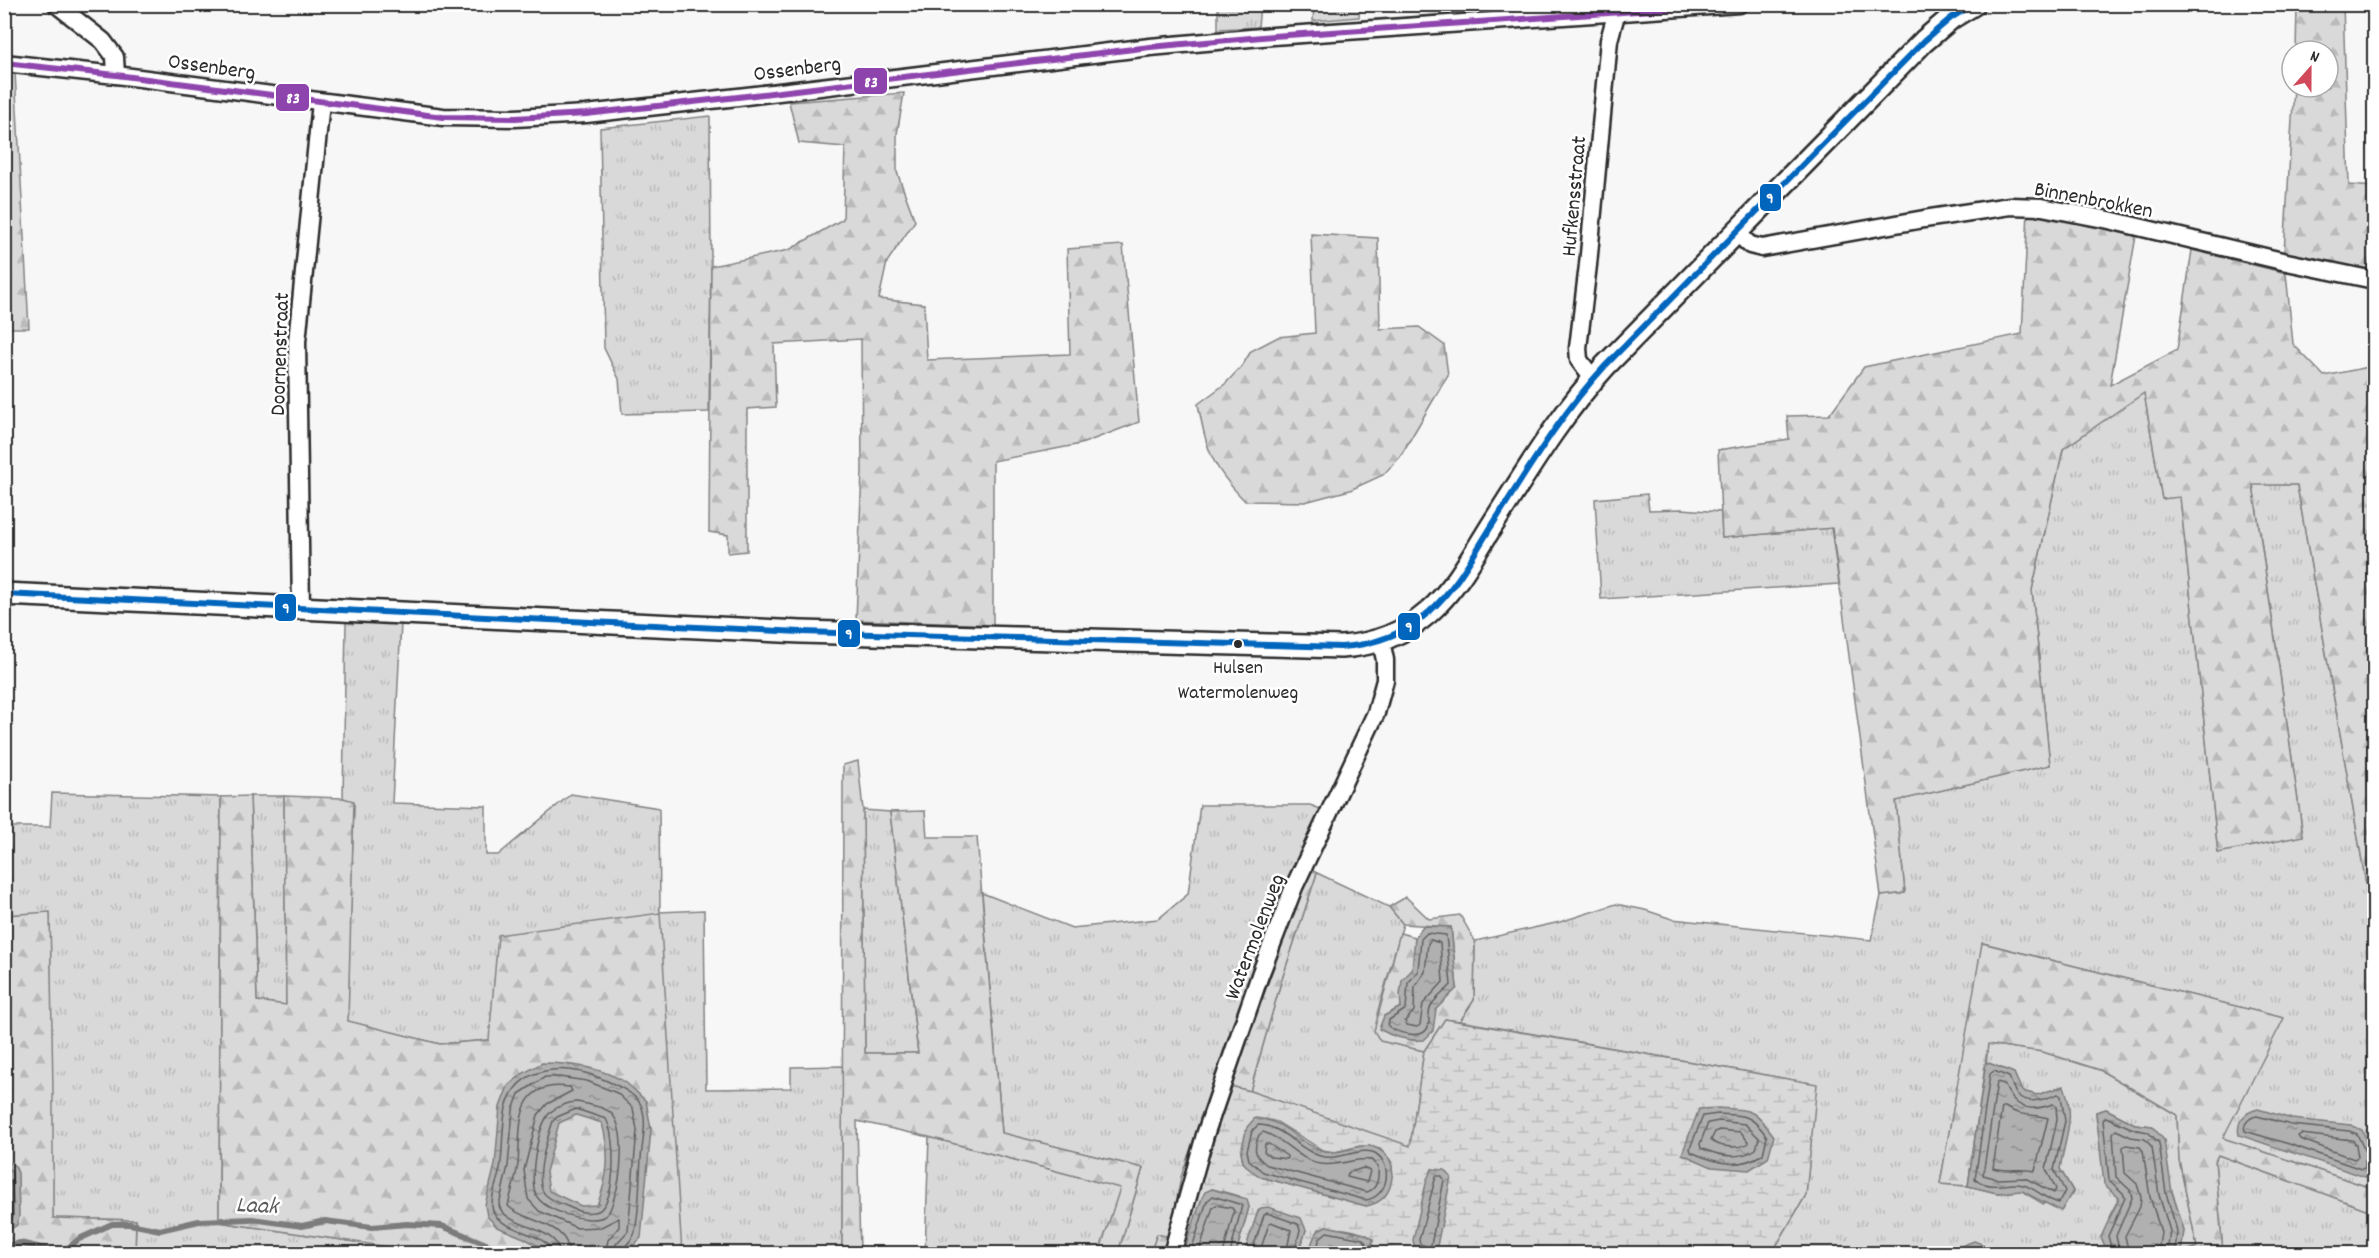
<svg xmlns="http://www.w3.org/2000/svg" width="2379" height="1258" font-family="Dekko,sans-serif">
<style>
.grass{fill:url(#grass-tufts);stroke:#828282;stroke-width:1.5}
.forest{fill:url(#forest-firs);stroke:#828282;stroke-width:1.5}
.wetland{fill:url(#wetland-marsh);stroke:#828282;stroke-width:1.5;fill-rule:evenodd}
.water{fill:url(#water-ripples);stroke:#7b7b7b;stroke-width:1.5;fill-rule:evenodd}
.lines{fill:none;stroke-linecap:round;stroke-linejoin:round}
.shore{stroke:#606060;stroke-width:1.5}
.stream{stroke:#7b7b7b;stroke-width:6}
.minor-casing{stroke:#2b2b2b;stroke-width:21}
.tertiary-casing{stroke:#2b2b2b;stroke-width:26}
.minor{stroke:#fff;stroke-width:16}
.tertiary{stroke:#fff;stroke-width:21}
.bus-1-casing{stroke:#fff;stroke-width:10}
.bus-2-casing{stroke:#fff;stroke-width:10}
.bus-1{stroke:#0065bd;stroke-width:6}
.bus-2{stroke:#8e44ad;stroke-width:6}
.bus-dot{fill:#2b2b2b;stroke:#fff;stroke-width:2}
.labels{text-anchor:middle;stroke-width:5;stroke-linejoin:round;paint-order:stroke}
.bus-label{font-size:20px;fill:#2b2b2b;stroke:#fff}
.street-label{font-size:22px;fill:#2b2b2b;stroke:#fff}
.water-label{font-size:24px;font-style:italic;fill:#5a5a5a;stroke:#fff}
.line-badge{stroke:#fff;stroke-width:2}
.badge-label{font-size:16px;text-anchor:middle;font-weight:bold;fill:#fff}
</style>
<defs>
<pattern id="grass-tufts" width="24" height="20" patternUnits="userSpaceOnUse" patternTransform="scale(1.5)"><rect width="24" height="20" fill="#d9d9d9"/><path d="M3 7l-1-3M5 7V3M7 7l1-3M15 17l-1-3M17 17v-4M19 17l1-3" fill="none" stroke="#bababa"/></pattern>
<pattern id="forest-firs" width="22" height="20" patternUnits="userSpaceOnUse" patternTransform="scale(1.5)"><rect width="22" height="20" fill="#d9d9d9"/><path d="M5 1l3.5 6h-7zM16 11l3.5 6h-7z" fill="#bababa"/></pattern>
<pattern id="wetland-marsh" width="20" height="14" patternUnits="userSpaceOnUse" patternTransform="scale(1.5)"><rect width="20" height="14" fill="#d9d9d9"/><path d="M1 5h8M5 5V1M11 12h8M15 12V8" fill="none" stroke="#bababa"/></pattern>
<pattern id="water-ripples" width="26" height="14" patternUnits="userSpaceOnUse" patternTransform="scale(1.5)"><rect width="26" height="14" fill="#b0b0b0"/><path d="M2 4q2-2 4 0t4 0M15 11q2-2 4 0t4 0" fill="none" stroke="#8f8f8f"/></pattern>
</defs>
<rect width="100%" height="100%" fill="#f7f7f7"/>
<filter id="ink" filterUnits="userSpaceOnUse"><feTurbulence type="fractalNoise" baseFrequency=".0167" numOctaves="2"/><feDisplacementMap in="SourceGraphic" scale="12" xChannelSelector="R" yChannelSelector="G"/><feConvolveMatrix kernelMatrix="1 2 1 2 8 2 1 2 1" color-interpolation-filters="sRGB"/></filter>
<g filter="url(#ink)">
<g class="grass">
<path d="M 1218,5 L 1260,5 L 1258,27 L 1218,29 Z"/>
<path d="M 1314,5 L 1360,5 L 1359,17 L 1313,21 Z"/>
<path d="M 710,116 L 711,265 L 709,412 L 622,414 L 619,379 L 604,348 L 600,128 Z"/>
<path d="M 2144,392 L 2162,499 L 2180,496 L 2218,852 L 2303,836 L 2253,484 L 2297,485 L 2374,930 L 2374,1189 L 2222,1138 L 2283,1018 L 1983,943 L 1940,1184 L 1968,1186 L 1997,1193 L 2022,1191 L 2043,1204 L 2073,1191 L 2060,1169 L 2062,1154 L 2063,1086 L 2037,1095 L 2021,1091 L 2014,1073 L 1986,1062 L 1988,1044 L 2043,1052 L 2100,1070 L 2177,1115 L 2179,1160 L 2197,1247 L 2181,1253 L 2184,1230 L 2152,1126 L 2135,1124 L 2106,1109 L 2096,1112 L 2099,1132 L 2119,1198 L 2109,1217 L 2107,1251 L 2110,1253 L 1772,1253 L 1806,1195 L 1816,1084 L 1460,1021 L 1474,1000 L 1475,941 L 1560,922 L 1616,904 L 1645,910 L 1672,919 L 1871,940 L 1881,896 L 1905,893 L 1896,801 L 2050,765 L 2032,590 L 2063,449 Z"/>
<path d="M 1647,494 L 1649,510 L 1682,509 L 1721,512 L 1722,538 L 1831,528 L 1839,584 L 1601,599 L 1595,499 Z"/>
<path d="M 346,621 L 401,623 L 392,803 L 486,806 L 486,855 L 498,855 L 571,794 L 659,808 L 660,912 L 704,910 L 706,1089 L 791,1088 L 791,1067 L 843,1066 L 842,1253 C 826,1253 811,1250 795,1251 L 792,1254 L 682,1253 L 489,1040 L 440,1044 L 347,1021 L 354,802 L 343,798 Z"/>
<path d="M 52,793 L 221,797 L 219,1222 L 430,1253 L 135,1253 L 136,1220 L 53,1218 L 50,913 L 5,915 L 5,827 L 50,827 Z"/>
<path d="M 250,796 L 284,796 L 286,1005 L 257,1001 Z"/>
<path d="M 1200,805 L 1310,805 L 1323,810 L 1249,987 L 1239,1006 L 1181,1177 L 1170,1237 L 1157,1235 L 1150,1253 L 1118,1253 L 1143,1168 L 1002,1133 L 982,893 L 1072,928 L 1158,919 L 1188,894 Z"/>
<path d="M 863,810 L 890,812 L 918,1053 L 865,1053 Z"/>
<path d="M 1317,873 L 1389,907 L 1403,924 L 1377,1014 L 1381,1041 L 1424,1051 L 1410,1147 L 1250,1091 L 1281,982 Z"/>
<path d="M 929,1137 L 1121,1188 L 1099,1253 L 925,1254 Z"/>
<path d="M 2218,1155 L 2374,1212 L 2374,1253 L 2223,1253 L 2215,1161 Z"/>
</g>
<g class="forest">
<path d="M 1409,5 L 1409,4 L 1461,5 L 1408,11 Z"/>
<path d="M 2297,5 L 2343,5 L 2349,185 L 2374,187 L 2374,272 L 2284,253 L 2294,87 L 2328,87 L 2328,51 L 2296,51 Z"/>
<path d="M 5,72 L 15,73 L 29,328 L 5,328 Z"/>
<path d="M 904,93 L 897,134 L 897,172 L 915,221 L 887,262 L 879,299 L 924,304 L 927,360 L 1070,354 L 1067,249 L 1123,245 L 1139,422 L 1081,444 L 993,461 L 993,625 L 856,620 L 862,471 L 861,339 L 774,344 L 776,407 L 747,409 L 747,551 L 728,553 L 728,535 L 709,532 L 711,266 L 789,250 L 843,219 L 845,147 L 799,143 L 789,102 Z"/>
<path d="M 2028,211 L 2136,236 L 2110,385 L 2177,350 L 2192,250 L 2286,273 L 2293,344 L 2324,376 L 2374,366 L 2374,930 L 2297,485 L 2253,485 L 2303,836 L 2218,853 L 2180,497 L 2162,499 L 2144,393 L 2063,449 L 2032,590 L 2050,765 L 1896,801 L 1905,893 L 1881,896 L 1832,528 L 1722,538 L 1718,450 L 1789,439 L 1787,416 L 1829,415 L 1864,367 L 2022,334 Z"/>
<path d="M 1311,234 L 1378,238 L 1380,329 L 1419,327 L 1444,345 L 1448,375 L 1400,457 L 1383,475 L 1350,490 L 1305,502 L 1245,501 C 1211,466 1207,451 1198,404 L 1225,384 L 1242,366 L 1251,351 L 1278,337 L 1315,333 Z"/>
<path d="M 858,761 L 863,810 L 865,1053 L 918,1053 L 890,812 L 925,811 L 927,837 L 977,837 L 1002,1133 L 1143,1168 L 1118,1253 L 1099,1253 L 1120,1188 L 929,1137 L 857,1121 L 860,1253 L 842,1253 L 843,765 Z"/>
<path d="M 250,796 L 257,1001 L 286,1005 L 284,796 L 343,798 L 354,801 L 348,1021 L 440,1044 L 489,1040 L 498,935 L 660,913 L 682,1253 L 430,1253 L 219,1222 L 221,797 Z"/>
<path d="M 1310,869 L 1317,873 L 1281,982 L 1250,1091 L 1230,1086 Z"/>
<path d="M 1406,897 L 1429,919 L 1460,915 L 1475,941 L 1474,1000 L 1460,1021 L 1445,1019 L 1424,1051 L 1380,1041 L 1374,1031 L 1400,933 L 1415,937 C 1415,947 1415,961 1412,971 C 1407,985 1399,991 1401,1007 L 1384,1016 L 1389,1034 L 1416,1041 L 1436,1009 L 1457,988 L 1451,927 L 1403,924 L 1389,907 Z"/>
<path d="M 50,912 L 53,1090 L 53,1218 L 136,1220 L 135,1253 L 5,1254 L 5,915 Z"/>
<path d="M 1982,943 L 2284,1018 L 2223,1138 L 2374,1189 L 2374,1212 L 2218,1155 L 2215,1161 L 2223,1253 L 2183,1253 L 2197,1247 L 2179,1160 L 2177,1115 L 2100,1070 L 2043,1052 L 1988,1044 L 1968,1186 L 1940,1184 Z"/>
<path d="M 1157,1234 L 1170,1237 L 1165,1253 L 1150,1254 Z"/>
</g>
<path class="wetland" d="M 1445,1019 L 1817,1084 L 1806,1195 L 1772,1253 L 1371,1253 L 1373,1239 C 1357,1228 1337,1227 1319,1229 L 1309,1253 L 1299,1253 L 1306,1230 L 1251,1235 L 1244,1253 L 1236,1253 L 1249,1207 L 1239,1196 L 1212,1189 L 1184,1252 L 1186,1253 L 1180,1254 L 1230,1086 L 1250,1091 L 1410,1146 L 1424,1051 ZM 1265,1119 L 1277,1122 L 1322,1150 L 1335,1152 L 1360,1146 L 1380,1149 L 1391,1161 L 1393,1175 L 1366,1206 L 1261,1177 L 1243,1162 L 1241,1151 Z"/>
<g class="water">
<path d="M 1423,926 L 1451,927 L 1457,988 L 1436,1009 L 1433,1031 L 1424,1040 C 1409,1041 1393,1037 1379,1029 L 1384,1016 L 1401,1007 L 1400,995 L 1402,980 L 1412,970 L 1415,937 Z"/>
<path d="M 1986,1062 L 2014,1073 L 2022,1091 L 2037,1095 L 2064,1086 C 2076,1118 2065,1137 2060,1169 L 2073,1191 L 2061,1211 L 2022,1191 L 1997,1193 L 1968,1186 Z"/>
<path d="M 542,1063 C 569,1063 600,1067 625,1082 C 632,1087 639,1095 646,1101 L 651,1129 L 641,1238 L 625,1253 L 551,1253 L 524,1238 L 497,1227 L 487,1216 L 485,1205 L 495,1165 L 500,1107 L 508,1086 L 522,1074 ZM 576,1115 L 602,1123 C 610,1153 609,1176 597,1205 L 581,1206 L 549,1191 L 546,1172 L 559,1123 Z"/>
<path d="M 1718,1108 C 1752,1110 1753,1108 1774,1136 L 1768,1158 L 1749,1170 L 1712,1167 L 1682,1154 L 1699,1109 Z"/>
<path d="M 2106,1109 L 2135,1124 L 2152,1126 L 2164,1140 L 2172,1192 L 2184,1230 L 2181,1253 L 2110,1254 L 2107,1251 L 2101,1237 L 2119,1198 L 2104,1184 L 2096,1112 Z"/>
<path d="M 2258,1109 L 2292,1119 L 2351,1125 L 2362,1130 L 2371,1150 L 2370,1175 L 2365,1177 L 2239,1135 C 2236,1121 2245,1112 2258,1109 Z"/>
<path d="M 1255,1118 C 1286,1120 1296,1142 1321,1150 C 1347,1159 1364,1132 1387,1156 C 1394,1164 1393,1177 1390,1187 C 1386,1198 1378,1204 1366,1206 L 1261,1177 L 1249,1169 L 1243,1162 L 1241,1151 L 1247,1127 Z"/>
<path d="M 9,1162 L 15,1166 L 18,1173 L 19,1217 L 17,1225 L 5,1233 L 5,1163 Z"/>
<path d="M 1432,1169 L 1445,1170 L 1451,1177 L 1436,1251 C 1425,1251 1414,1252 1413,1240 L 1427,1179 Z"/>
<path d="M 1212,1189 L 1247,1199 L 1249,1207 L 1236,1253 L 1186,1253 L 1185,1247 L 1202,1198 L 1205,1192 Z"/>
<path d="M 1268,1207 L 1301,1218 L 1306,1230 L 1299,1253 L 1244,1253 L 1258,1211 L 1261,1208 Z"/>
<path d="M 1326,1226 L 1365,1234 L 1373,1239 L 1371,1253 L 1309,1253 C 1312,1242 1314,1231 1326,1226 Z"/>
<path d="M 1974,1241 L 1992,1248 L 1995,1253 L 1959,1253 L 1961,1246 Z"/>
</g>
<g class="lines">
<g class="shore">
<path d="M 1427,933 L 1446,935 L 1451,985 C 1445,992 1435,998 1431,1006 C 1427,1013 1431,1023 1427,1029 C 1420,1040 1395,1032 1388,1026 L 1389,1020 L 1406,1009 L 1408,983 L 1418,971 L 1421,939 Z"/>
<path d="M 1431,940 L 1440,943 L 1443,982 L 1423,1004 L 1420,1025 L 1417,1027 L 1407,1025 L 1405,1021 L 1414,1011 L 1415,986 L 1425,972 L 1428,943 Z"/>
<path d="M 1994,1071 L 2009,1077 C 2012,1083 2014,1092 2018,1096 C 2031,1105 2045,1099 2058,1094 L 2061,1096 L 2065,1121 L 2054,1170 L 2065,1191 L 2059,1203 C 2045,1200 2036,1188 2023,1185 C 2007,1181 1996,1191 1975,1180 L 1990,1074 Z"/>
<path d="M 1997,1082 L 2004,1084 C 2014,1108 2028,1113 2053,1104 L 2056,1106 L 2057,1120 L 2046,1169 L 2056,1189 L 2054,1193 L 2025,1178 L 1998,1179 L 1983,1175 Z"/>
<path d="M 577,1102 C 586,1104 604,1106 611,1113 C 627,1128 621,1180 614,1198 C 612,1205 610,1214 603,1217 C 588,1224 543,1211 536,1195 C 529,1178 537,1131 548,1115 C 553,1108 568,1102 577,1102 Z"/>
<path d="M 2002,1107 L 2005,1107 C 2022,1118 2033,1113 2048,1118 L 2035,1171 C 2023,1168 2002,1172 1993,1168 Z"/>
<path d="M 576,1109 L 606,1119 C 616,1137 616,1192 602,1208 C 598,1214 582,1213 576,1210 C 567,1206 554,1202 547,1196 C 531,1185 548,1136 553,1121 L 557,1117 Z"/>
<path d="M 1718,1114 C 1744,1115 1752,1114 1767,1137 L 1763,1154 C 1738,1170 1716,1163 1691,1152 L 1690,1148 L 1703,1116 Z"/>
<path d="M 2257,1116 L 2291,1125 L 2349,1131 L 2357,1134 L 2365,1151 L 2365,1168 L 2361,1169 L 2289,1144 L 2245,1131 C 2242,1124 2250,1117 2257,1116 Z"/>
<path d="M 1719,1121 L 1745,1124 L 1759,1138 L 1756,1149 C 1740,1160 1719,1156 1701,1148 L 1700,1144 L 1708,1123 Z"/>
<path d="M 1258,1125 C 1283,1125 1297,1149 1320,1156 C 1338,1162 1362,1146 1375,1153 C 1394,1165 1388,1197 1366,1200 L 1263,1172 L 1249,1160 L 1247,1151 L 1252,1131 Z"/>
<path d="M 1719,1130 L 1741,1132 L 1749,1143 C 1741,1149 1718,1148 1711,1140 L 1715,1132 Z"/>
<path d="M 1263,1132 C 1284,1138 1299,1160 1320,1164 C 1340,1167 1356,1157 1371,1160 L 1378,1167 C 1379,1178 1378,1189 1367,1192 L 1267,1165 C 1254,1156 1253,1149 1259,1135 Z"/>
<path d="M 2301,1134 L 2352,1140 L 2356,1145 L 2358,1157 L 2354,1159 L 2300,1139 L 2298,1136 Z"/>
<path d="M 1265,1144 L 1269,1144 L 1287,1156 L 1287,1159 L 1271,1157 L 1264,1152 Z"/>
<path d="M 4,1168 L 10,1170 L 12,1174 L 13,1216 L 11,1222 L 4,1226"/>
<path d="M 1363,1168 L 1370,1171 L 1367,1182 L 1347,1177 L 1348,1173 Z"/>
<path d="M 1436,1176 L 1442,1176 L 1444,1180 L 1431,1245 L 1428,1247 L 1420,1244 L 1419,1240 Z"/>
<path d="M 552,1254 C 550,1230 493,1233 492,1206 C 491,1192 500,1177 501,1162 C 503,1144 502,1125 506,1108 C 517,1064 565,1064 600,1078 C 612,1083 635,1092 641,1105 C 648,1121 642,1142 641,1159 C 639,1183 640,1207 635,1231 C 634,1241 623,1244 622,1254"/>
<path d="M 560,1254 C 558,1225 504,1228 499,1205 L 508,1166 L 513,1110 L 519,1094 L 545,1077 L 559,1077 L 587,1081 L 617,1093 L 633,1108 L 637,1130 L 628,1231 L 616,1244 L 614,1254"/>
<path d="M 569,1254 C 568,1221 525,1223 508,1206 C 511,1192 516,1178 518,1164 C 521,1126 514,1079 570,1087 L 572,1091 L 547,1104 L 538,1115 L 524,1170 L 528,1199 L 539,1211 L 577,1228 L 601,1227 L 619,1218 L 619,1227 L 608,1240 L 605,1254"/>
<path d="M 1190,1254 L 1207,1201 L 1213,1196 L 1242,1205 L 1230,1254"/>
<path d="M 1198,1254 L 1213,1207 L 1216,1205 L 1232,1208 L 1234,1211 L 1223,1254"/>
<path d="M 1251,1254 L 1264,1215 L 1267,1213 L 1298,1224 L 1300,1230 L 1294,1254"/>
<path d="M 1259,1254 L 1269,1224 L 1271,1222 L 1291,1230 L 1286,1254"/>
<path d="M 1315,1254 L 1320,1238 L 1327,1232 L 1363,1239 L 1366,1243 L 1366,1254"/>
<path d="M 2113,1254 L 2108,1236 L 2125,1198 L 2123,1193 L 2109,1180 L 2103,1120 L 2106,1117 L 2133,1129 L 2148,1132 L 2159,1143 L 2166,1193 L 2177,1231 L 2175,1254"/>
<path d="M 2120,1254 L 2116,1236 L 2132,1198 L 2130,1190 L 2116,1177 L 2113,1133 L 2116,1130 L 2131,1137 L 2145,1139 L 2152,1147 L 2159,1195 L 2170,1231 L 2167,1254"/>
<path d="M 2129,1254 L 2125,1236 L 2140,1207 L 2141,1197 L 2137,1184 L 2125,1173 L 2123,1147 L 2126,1145 L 2140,1147 L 2143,1151 L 2150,1197 L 2161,1232 L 2158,1254"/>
</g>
<path class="stream" d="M 4,1247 L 20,1243 L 62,1253 L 79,1239 L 112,1224 L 130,1224 L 160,1230 L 199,1221 L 252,1219 L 302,1226 L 325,1221 L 372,1227 L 407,1224 L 442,1226 L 511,1254"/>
<defs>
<g id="minor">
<path d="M 56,4 L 103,41 L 115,57 L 116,75"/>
<path d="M 4,63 L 116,75 L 443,117 L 515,118 L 586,114 L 738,97 L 1150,47 L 1273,36 L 1739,4"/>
<path d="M 1736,232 L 1750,245 L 1762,248 L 1924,219 L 2010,206 L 2042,207 L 2109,220 L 2282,261 L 2374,280"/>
<path d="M 1593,379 L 1579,360 L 1578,348 L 1588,265 L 1609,40 L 1619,4"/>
<path d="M 301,609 L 297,342 L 321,102"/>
<path d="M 1172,1254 L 1205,1135 L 1260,975 L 1294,887 L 1376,713 L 1385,680 L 1385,660 L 1381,641"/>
</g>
<path id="tertiary" d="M 4,594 L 801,632 L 1341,647 C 1374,645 1404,634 1429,612 C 1455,589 1473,556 1491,527 C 1527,471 1560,415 1605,366 L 1924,41 L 1951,18 L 1974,4"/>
</defs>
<use href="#minor" class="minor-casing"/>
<use href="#tertiary" class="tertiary-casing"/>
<use href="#minor" class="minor"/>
<use href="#tertiary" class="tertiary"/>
<defs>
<path id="bus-1" d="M 4,594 L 801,632 L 1341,647 C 1374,645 1404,634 1429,612 C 1455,589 1473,556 1491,527 C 1527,471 1560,415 1605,366 L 1924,41 L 1951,18 L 1974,4"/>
<path id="bus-2" d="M 4,63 L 116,75 L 443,117 L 515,118 L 586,114 L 738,97 L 1150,47 L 1273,36 L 1739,4"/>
</defs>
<use href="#bus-1" class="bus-1-casing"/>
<use href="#bus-2" class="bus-2-casing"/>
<use href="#bus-1" class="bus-1"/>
<use href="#bus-2" class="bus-2"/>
</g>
</g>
<circle class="bus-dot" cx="1238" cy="644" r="5"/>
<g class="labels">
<g class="bus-label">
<text x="1238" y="673">Hulsen<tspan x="1238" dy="25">Watermolenweg</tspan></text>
</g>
<g class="street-label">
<text transform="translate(212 65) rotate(8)" y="8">Ossenberg</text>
<text transform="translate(797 67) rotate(-7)" y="8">Ossenberg</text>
<text transform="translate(1572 196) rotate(-85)" y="8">Hufkensstraat</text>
<text transform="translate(2094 198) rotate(11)" y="8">Binnenbrokken</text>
<text transform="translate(278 354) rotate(-88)" y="8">Doornenstraat</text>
<text transform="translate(1253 936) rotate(-69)" y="8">Watermolenweg</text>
</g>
<g class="water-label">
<text transform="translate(257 1204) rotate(3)" y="8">Laak</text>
</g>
</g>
<g class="line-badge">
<rect x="853" y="67" width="35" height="28" rx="6" fill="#8e44ad"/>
<rect x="275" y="83" width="35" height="29" rx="6" fill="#8e44ad"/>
<rect x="1759" y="183" width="23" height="29" rx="6" fill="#0065bd"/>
<rect x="274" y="593" width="23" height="29" rx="6" fill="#0065bd"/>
<rect x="1397" y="612" width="24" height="29" rx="6" fill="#0065bd"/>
<rect x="837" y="619" width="24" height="29" rx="6" fill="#0065bd"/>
</g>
<g class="badge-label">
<text x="871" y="87">83</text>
<text x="293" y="103">83</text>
<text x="1770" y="203">9</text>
<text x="286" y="613">9</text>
<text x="1409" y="632">9</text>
<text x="849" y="639">9</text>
</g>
<rect width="2379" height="1258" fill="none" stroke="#fff" stroke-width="24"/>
<rect x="12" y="12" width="2355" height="1234" fill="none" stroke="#2b2b2b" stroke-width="2" filter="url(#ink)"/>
<g transform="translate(2310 69) rotate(21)"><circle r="28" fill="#ffffff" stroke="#aaaaaa" stroke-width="1.5"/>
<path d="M0-4.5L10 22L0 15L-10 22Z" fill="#d1495b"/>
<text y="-9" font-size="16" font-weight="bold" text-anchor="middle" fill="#2b2b2b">N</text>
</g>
</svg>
